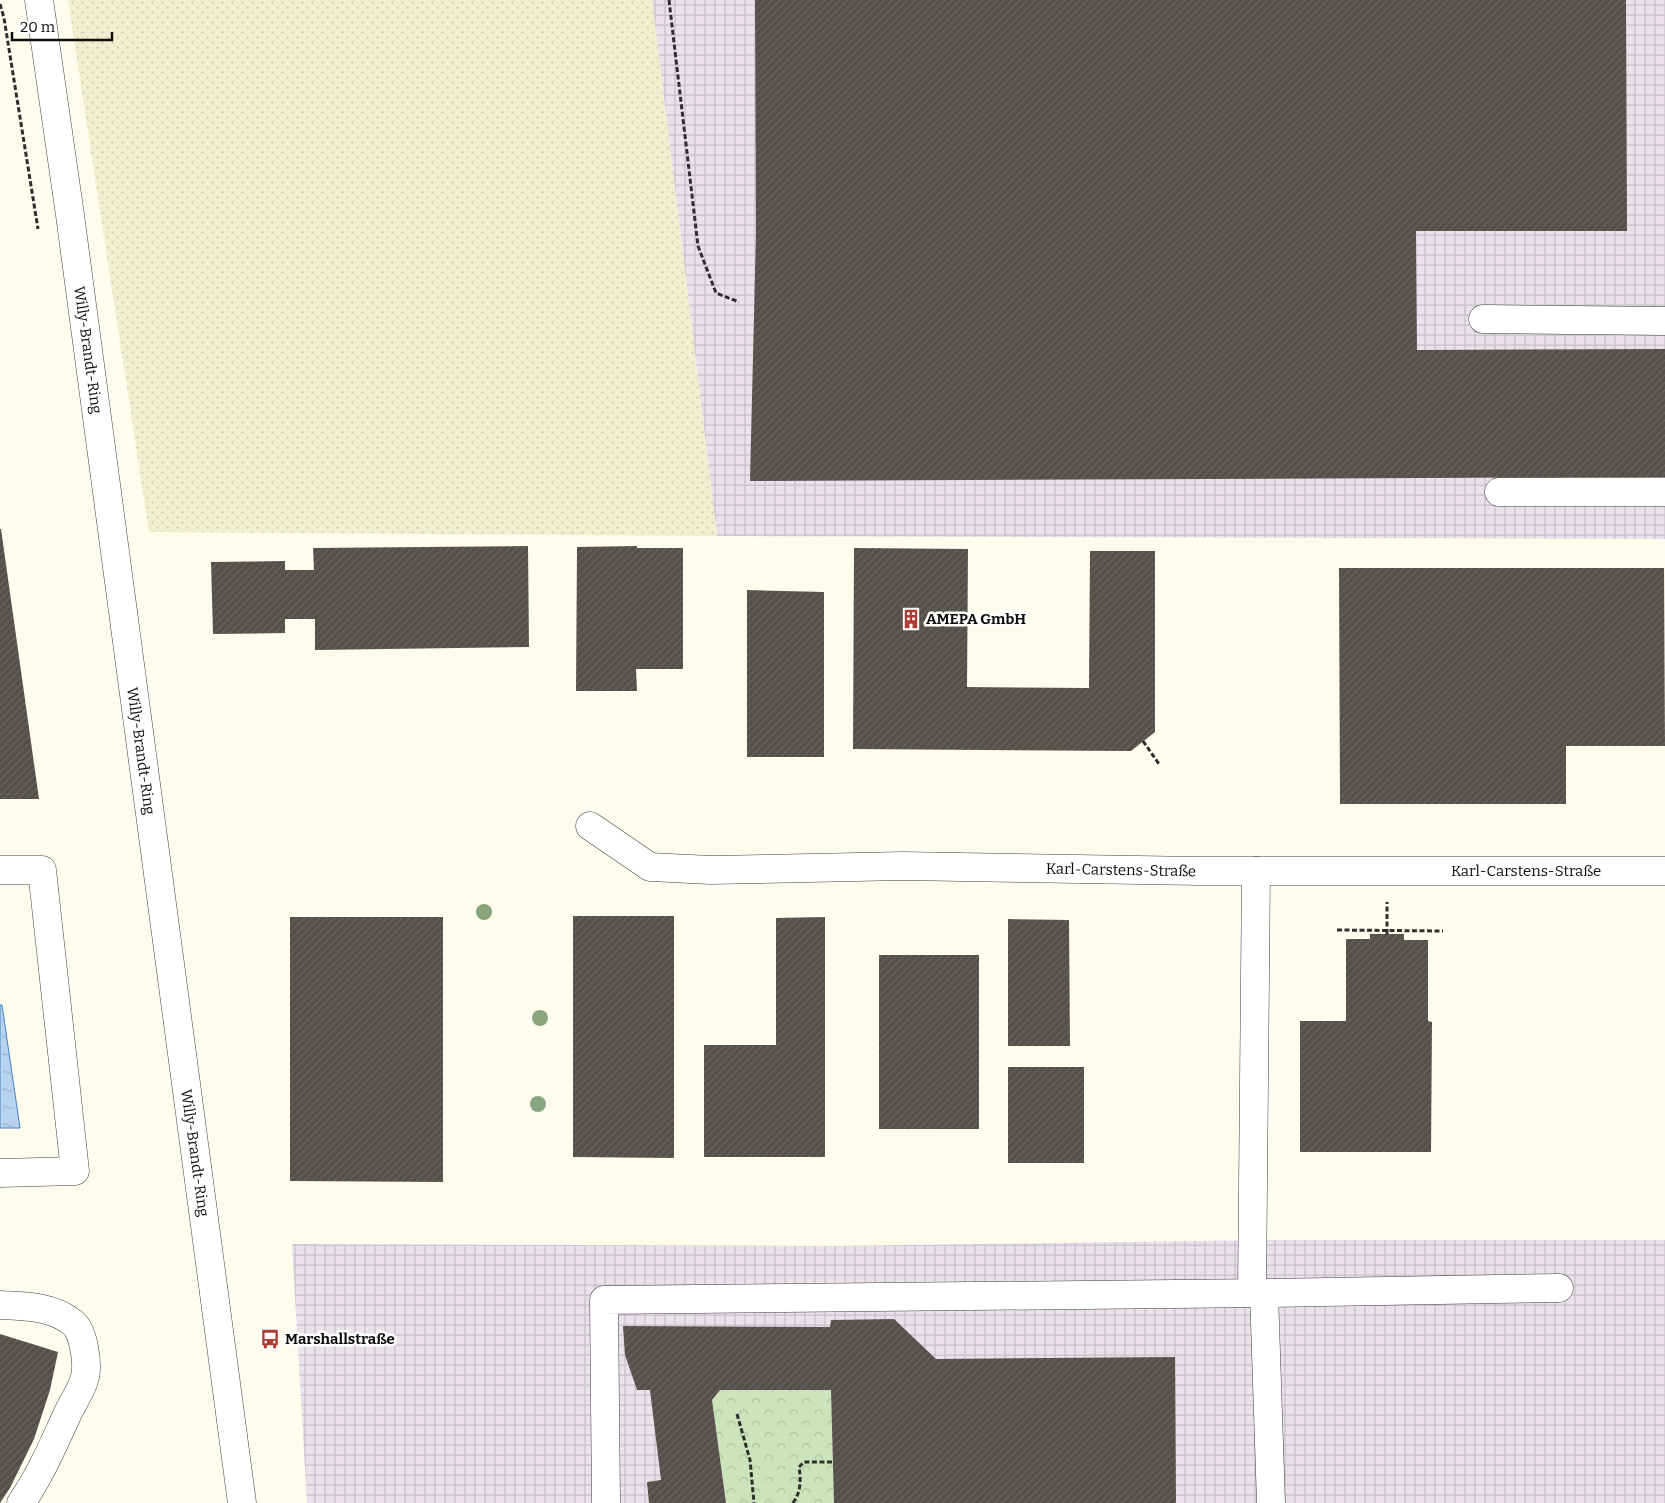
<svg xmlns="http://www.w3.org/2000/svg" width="1665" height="1503" font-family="Bitter,serif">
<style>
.industrial{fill:url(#industrial-grid)}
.farmland{fill:url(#farmland-dots)}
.park{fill:url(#park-crowns)}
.water{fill:url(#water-ripples);stroke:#467fbe}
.building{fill:url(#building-hatch)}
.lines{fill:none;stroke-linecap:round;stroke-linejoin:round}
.minor-casing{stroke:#3f3f3f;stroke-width:29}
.path{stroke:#2e2e2e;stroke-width:3;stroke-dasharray:5 2.5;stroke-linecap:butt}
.minor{stroke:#fff;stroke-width:28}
.tree{fill:#88a57e}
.labels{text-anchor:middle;stroke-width:5;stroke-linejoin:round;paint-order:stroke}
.street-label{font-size:15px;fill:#0c0c0c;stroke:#fff}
.poi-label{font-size:15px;font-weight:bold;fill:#0c0c0c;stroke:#fff;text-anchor:start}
</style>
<defs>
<pattern id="industrial-grid" width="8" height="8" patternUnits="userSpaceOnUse" patternTransform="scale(1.25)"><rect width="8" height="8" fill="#eae1ea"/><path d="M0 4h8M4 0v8" fill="none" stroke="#c8c0c8"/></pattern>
<pattern id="farmland-dots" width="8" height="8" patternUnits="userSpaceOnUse" patternTransform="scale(1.25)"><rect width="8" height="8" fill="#eff0d0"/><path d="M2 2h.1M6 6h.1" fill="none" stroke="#cccdb1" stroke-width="1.8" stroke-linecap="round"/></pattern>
<pattern id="park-crowns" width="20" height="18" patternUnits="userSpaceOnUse" patternTransform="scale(1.25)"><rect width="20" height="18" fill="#cbe4bb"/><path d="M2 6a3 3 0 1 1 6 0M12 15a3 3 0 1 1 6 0" fill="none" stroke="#adc2a0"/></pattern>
<pattern id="water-ripples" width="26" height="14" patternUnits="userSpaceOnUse" patternTransform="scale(1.25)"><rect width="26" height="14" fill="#b7d3ef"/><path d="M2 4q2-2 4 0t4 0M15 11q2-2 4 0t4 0" fill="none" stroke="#9cb4cc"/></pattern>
<pattern id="building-hatch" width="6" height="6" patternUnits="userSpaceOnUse" patternTransform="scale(1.25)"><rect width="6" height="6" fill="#544f4a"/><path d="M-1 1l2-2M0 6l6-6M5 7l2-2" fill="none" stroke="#686460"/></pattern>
</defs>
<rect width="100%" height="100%" fill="#fdfced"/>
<g class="industrial">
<path d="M 652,0 L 1665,0 L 1665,539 L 717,536 Z"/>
<path d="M 1279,1240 L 1665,1240 L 1665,1503 L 307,1503 L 292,1244 L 834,1246 Z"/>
</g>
<path class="farmland" d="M 68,0 L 652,0 L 717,536 L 149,532 Z"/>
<path class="park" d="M 720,1390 L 831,1390 L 834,1503 L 726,1503 L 712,1401 Z"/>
<path class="water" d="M 0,1005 L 2,1005 L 20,1128 L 0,1128 Z"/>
<g class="building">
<path d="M 755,0 L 1626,0 L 1627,231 L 1416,231 L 1417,350 L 1665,349 L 1665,477 L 750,481 L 756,233 Z"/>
<path d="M 0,529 L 1,529 L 39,799 L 0,799 Z"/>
<path d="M 528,546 L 529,647 L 315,650 L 315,619 L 285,619 L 285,633 L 213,634 L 211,562 L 285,561 L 285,570 L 314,570 L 313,548 Z"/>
<path d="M 637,546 L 637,548 L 683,548 L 683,669 L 636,669 L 637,691 L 576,691 L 577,547 Z"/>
<path d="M 854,548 L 968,549 L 967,687 L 1089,688 L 1090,551 L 1155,551 L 1155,732 L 1131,751 L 853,749 Z"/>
<path d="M 1339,568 L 1664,568 L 1665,746 L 1566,746 L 1566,804 L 1340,804 Z"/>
<path d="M 747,590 L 824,592 L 824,757 L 747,757 Z"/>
<path d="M 573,916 L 674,916 L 674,1158 L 573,1157 Z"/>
<path d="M 290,917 L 443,917 L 443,1182 L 290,1181 Z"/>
<path d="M 825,917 L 825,1157 L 704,1157 L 704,1045 L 776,1045 L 776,918 Z"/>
<path d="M 1008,919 L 1069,920 L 1070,1046 L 1008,1046 Z"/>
<path d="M 1370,934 L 1404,934 L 1404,940 L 1428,940 L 1428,1021 L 1432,1022 L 1431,1152 L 1300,1152 L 1300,1021 L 1346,1021 L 1346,939 L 1370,939 Z"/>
<rect x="879" y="955" width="100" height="174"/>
<rect x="1008" y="1067" width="76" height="96"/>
<path d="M 894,1319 L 936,1359 L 1175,1357 L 1176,1503 L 834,1503 L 831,1390 L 720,1390 L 712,1400 L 726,1503 L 649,1503 L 647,1482 L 661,1480 L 650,1390 L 637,1390 L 625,1355 L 623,1326 L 830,1327 L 831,1320 Z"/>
<path d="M 0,1334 L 58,1352 L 50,1390 L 34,1439 L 10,1488 L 0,1503 Z"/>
</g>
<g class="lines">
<defs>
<g id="minor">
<path d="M 39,0 L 70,215 L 242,1503"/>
<path d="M 1483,319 L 1665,321"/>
<path d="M 1499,492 L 1665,492"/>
<path d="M 590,826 L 650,867 L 711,870 L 903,866 L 1199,871 L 1665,871"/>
<path d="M 0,870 L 42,870 L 75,1171 L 0,1173"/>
<path d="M 1252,1293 L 1256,871"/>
<path d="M 1264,1293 L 1271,1503"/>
<path d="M 0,1305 C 24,1306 53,1306 73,1323 C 84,1332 88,1364 85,1377 C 82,1390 72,1403 67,1415 C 53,1445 40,1476 21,1503"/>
<path d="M 606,1503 L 604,1300 L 1264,1293 L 1559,1288"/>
</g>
</defs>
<use href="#minor" class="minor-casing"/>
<g class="path">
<path d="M 669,0 L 698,246 L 716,293 L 739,302"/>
<path d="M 0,4 L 4,18 L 38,229"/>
<path d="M 1143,741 L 1159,764"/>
<path d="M 1337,930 L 1443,931"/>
<path d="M 1387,934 L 1387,902"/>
<path d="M 737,1414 L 750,1460 L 754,1503"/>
<path d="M 793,1503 C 801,1492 801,1480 799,1467 L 804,1462 L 833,1462"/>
</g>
<use href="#minor" class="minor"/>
</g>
<g class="tree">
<circle cx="484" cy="912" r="8"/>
<circle cx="540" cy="1018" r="8"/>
<circle cx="538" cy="1104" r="8"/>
</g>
<defs>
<symbol id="building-bare" viewBox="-9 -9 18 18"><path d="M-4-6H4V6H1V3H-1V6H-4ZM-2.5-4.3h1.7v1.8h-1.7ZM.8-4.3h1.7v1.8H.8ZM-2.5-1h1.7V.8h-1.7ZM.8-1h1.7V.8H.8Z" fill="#ad3d33" stroke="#fff" stroke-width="2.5" paint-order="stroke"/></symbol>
<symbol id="bus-bare" viewBox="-9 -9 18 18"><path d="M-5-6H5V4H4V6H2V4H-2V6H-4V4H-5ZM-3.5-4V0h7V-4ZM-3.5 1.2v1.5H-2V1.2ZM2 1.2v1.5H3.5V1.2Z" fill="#ad3d33" stroke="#fff" stroke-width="2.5" paint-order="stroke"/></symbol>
</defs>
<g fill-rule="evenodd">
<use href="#building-bare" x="897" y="605" width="28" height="28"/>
<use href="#bus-bare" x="256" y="1325" width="28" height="28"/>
</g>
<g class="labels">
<g class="street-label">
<text transform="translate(88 350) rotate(82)" y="5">Willy-Brandt-Ring</text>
<text transform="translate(141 751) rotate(82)" y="5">Willy-Brandt-Ring</text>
<text transform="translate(1121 870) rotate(1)" y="5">Karl-Carstens-Straße</text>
<text x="1526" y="876">Karl-Carstens-Straße</text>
<text transform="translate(195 1153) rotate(82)" y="5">Willy-Brandt-Ring</text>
</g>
<g class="poi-label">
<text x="926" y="624">AMEPA GmbH</text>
<text x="285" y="1344">Marshallstraße</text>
</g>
</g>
<path d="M12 32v8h100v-8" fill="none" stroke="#0c0c0c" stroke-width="2.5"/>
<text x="20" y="32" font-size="15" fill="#0c0c0c" stroke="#ffffff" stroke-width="4" paint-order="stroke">20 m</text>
</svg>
